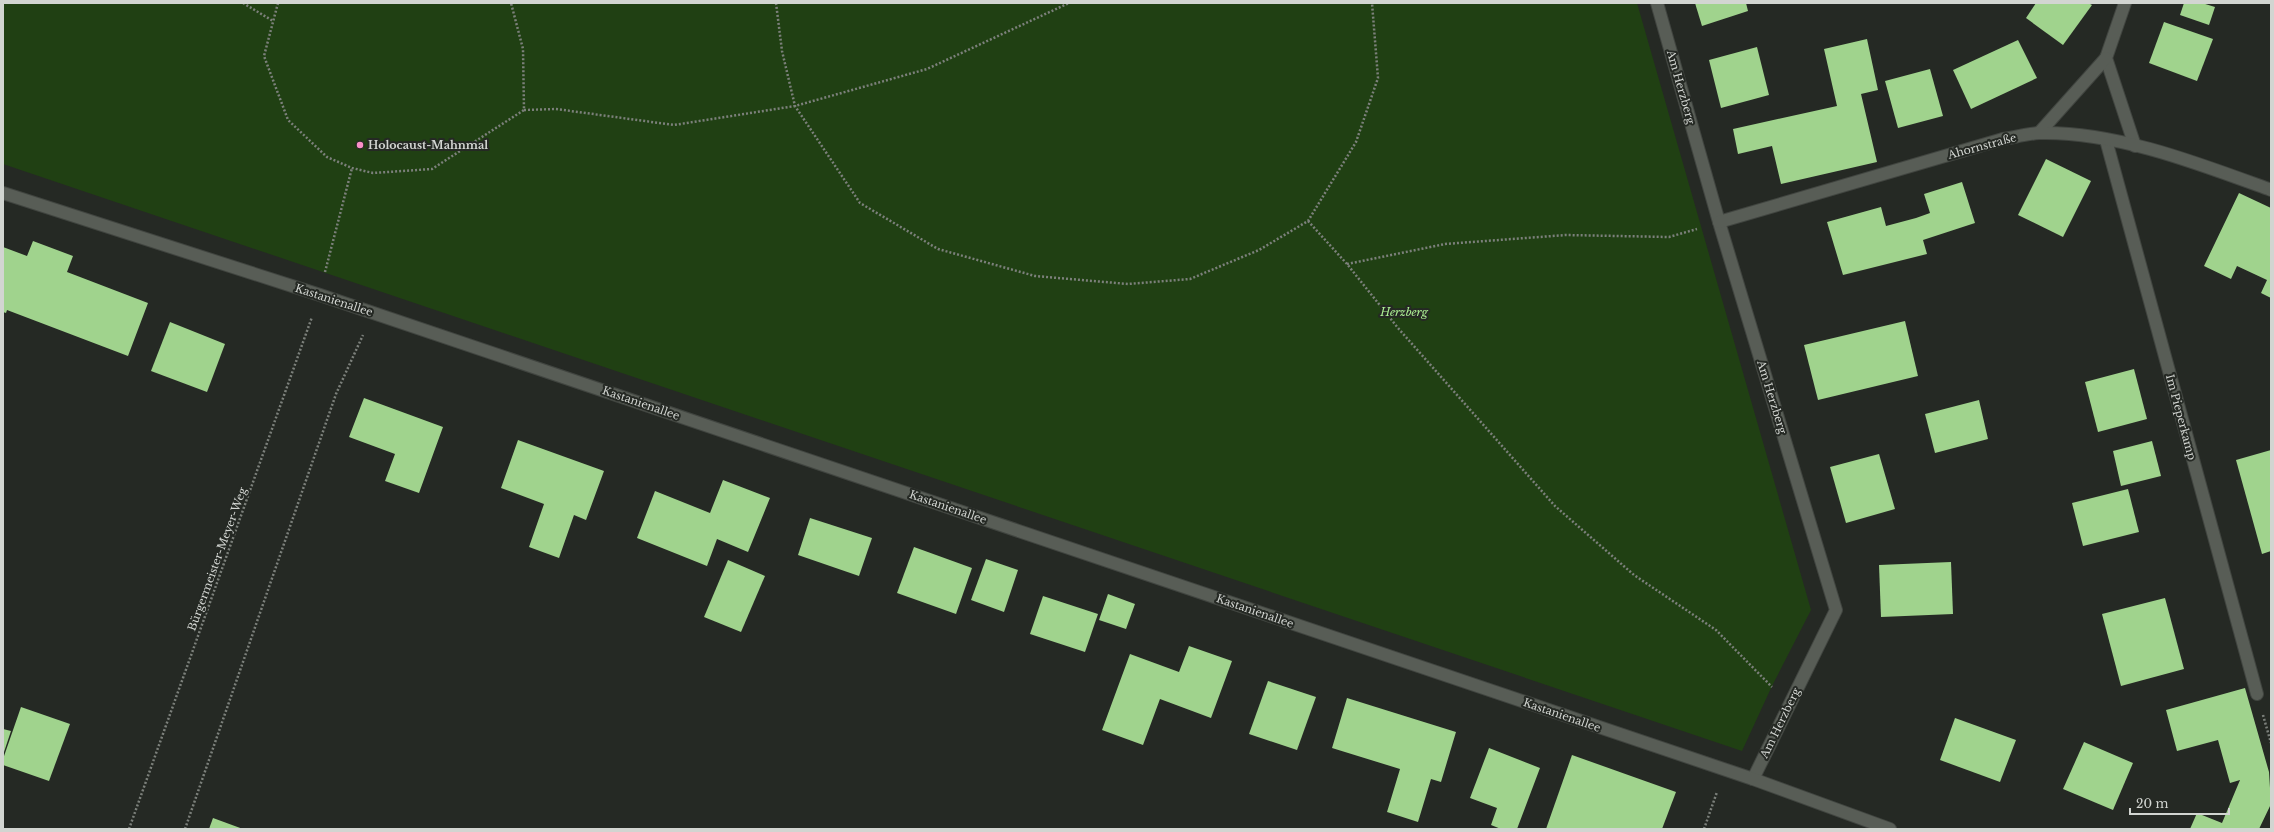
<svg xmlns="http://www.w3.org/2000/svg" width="2274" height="832" font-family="'Libre Baskerville',serif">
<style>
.green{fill:#204013}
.building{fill:#a0d38d}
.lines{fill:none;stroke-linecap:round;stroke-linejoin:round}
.street-casing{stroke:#414540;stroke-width:14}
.path{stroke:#7c807b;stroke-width:2.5;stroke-dasharray:2 2;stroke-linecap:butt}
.street{stroke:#585d56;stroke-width:12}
.poi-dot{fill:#f98fc8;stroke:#252924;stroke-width:1.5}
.labels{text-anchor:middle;stroke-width:4;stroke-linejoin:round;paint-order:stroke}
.street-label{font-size:11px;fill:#d2d5d1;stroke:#252924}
.poi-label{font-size:11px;font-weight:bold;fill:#d2d5d1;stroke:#252924;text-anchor:start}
.park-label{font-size:11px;font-style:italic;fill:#aef295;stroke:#252924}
</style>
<rect width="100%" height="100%" fill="#252924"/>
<path class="green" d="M 3,3 L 1637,3 L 1811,610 L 1772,686 L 1742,751 L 3,164 Z"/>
<g class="building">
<path d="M 1695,3 L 1746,3 L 1748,11 L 1702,26 Z"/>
<path d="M 2036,3 L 2088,3 L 2092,5 L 2063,45 L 2026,18 Z"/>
<path d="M 2184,3 L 2202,3 L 2215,7 L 2209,25 L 2180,15 Z"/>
<path d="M 2164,22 L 2213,39 L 2197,81 L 2149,63 Z"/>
<path d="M 1867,39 L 1878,90 L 1861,94 L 1877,162 L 1781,184 L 1772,146 L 1738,154 L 1733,129 L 1837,106 L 1824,49 Z"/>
<path d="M 2018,40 L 2037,78 L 1971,109 L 1953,70 Z"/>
<path d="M 1757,47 L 1769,95 L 1721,108 L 1709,60 Z"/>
<path d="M 1930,69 L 1943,116 L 1898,128 L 1885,81 Z"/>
<path d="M 2046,159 L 2091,181 L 2063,237 L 2018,215 Z"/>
<path d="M 1962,182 L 1975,223 L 1923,240 L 1927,254 L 1843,275 L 1827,222 L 1881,207 L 1886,226 L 1916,218 L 1930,213 L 1924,194 Z"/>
<path d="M 2239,193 L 2271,208 L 2271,298 L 2261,293 L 2267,280 L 2237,266 L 2231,279 L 2204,266 Z"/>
<path d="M 33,241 L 73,256 L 67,272 L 148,303 L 128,356 L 7,310 L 6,313 L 3,312 L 3,247 L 27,256 Z"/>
<path d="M 1905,321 L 1918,376 L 1818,400 L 1804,345 Z"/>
<path d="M 170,322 L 225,344 L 207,392 L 151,371 Z"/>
<path d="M 2134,369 L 2147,419 L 2098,432 L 2085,382 Z"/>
<path d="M 364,398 L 443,427 L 419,493 L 385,481 L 395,454 L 349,437 Z"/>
<path d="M 1979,400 L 1988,439 L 1935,453 L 1925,414 Z"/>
<path d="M 518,440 L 604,471 L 586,520 L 574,515 L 559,558 L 529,547 L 544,504 L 501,488 Z"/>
<path d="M 2152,441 L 2161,476 L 2121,486 L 2113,451 Z"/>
<path d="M 2271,450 L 2271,551 L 2262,554 L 2236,460 Z"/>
<path d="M 1879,454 L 1895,509 L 1846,523 L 1830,467 Z"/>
<path d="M 723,480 L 770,498 L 748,552 L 717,539 L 707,566 L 637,538 L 655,491 L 710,513 Z"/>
<path d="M 2128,489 L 2139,532 L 2083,546 L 2072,503 Z"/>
<path d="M 810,518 L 872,538 L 859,576 L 798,555 Z"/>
<path d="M 914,547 L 972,568 L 956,614 L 897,593 Z"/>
<path d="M 986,559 L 1018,570 L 1004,612 L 971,600 Z"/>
<path d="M 728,560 L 765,576 L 741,632 L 704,617 Z"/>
<path d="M 1951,562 L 1953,614 L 1881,617 L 1879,565 Z"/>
<path d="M 1108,594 L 1135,604 L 1126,629 L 1099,620 Z"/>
<path d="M 1043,596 L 1098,614 L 1085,652 L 1030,634 Z"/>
<path d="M 2165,598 L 2184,669 L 2121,686 L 2102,614 Z"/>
<path d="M 1189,646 L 1232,661 L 1211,718 L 1160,699 L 1143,745 L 1102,730 L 1130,654 L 1179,672 Z"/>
<path d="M 1268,681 L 1316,697 L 1297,750 L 1249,734 Z"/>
<path d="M 2245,688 L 2269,772 L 2271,804 L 2259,829 L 2190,829 L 2197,813 L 2222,823 L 2240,780 L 2230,783 L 2218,740 L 2177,751 L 2166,710 Z"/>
<path d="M 1347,698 L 1456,732 L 1441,782 L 1431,779 L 1418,822 L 1387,812 L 1400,769 L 1332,748 Z"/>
<path d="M 21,707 L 70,724 L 49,781 L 3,765 L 3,759 Z"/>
<path d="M 1955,718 L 2016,740 L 2000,782 L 1940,760 Z"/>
<path d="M 3,729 L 11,731 L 3,755 Z"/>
<path d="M 2084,742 L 2133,763 L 2113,810 L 2063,789 Z"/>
<path d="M 1489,748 L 1540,768 L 1517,829 L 1501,829 L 1491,825 L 1497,808 L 1470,798 Z"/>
<path d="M 1572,755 L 1676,792 L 1662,829 L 1546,829 Z"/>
<path d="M 213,818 L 243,829 L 209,829 Z"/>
</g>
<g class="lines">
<defs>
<g id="street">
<path d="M 1657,3 L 1719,222 L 1836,610 L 1753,779"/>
<path d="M 2125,3 L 2106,58 L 2135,146"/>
<path d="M 2039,133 L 2106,58"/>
<path d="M 2106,140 L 2257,694"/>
<path d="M 3,193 L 320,295 L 1753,779 L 1890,829"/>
<path d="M 1719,222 L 2003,139 C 2015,137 2027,134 2039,133 C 2116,131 2200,164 2271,190"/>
</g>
</defs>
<use href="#street" class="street-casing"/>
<g class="path">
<path d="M 243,3 L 273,21"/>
<path d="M 278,3 L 264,56 L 288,120 L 327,157 L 352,168 L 373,173 L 432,169 L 524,110 L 523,49 L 511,3"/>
<path d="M 776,3 L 782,51 L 795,106 L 860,203 L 938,249 L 1035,276 L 1128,284 L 1190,279 L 1259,250 L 1308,221 L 1356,142 L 1378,78 L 1372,3"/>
<path d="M 524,110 L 556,109 L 674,125 L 795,106 L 927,69 L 1069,3"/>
<path d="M 1308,221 L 1347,264 L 1398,328 L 1555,506 L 1634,575 L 1716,630 L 1772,687"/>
<path d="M 1347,264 L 1445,244 L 1566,235 L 1669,237 L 1697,229"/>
<path d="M 325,272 L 352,168"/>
<path d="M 2263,715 L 2271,743"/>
<path d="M 129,829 L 312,317"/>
<path d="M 185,829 L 336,394 L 363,335"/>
<path d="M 1704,829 L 1717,792"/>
</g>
<use href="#street" class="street"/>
</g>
<circle class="poi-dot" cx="360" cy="145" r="4"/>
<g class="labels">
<g class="street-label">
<text transform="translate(1681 87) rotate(74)" y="4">Am Herzberg</text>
<text transform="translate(1982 146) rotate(-15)" y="4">Ahornstraße</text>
<text transform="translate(334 300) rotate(18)" y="4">Kastanienallee</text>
<text transform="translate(1772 397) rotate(73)" y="4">Am Herzberg</text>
<text transform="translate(641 403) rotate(19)" y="4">Kastanienallee</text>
<text transform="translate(2181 417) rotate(75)" y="4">Im Pieperkamp</text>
<text transform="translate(948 507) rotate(19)" y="4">Kastanienallee</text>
<text transform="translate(217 559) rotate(-70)" y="4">Bürgermeister-Meyer-Weg</text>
<text transform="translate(1255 611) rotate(19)" y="4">Kastanienallee</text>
<text transform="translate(1562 715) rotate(19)" y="4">Kastanienallee</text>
<text transform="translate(1780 723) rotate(-64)" y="4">Am Herzberg</text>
</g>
<g class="poi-label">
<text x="368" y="149">Holocaust-Mahnmal</text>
</g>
<g class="park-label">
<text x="1404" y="316">Herzberg</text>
</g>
</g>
<rect width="2274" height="832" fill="none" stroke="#d2d5d1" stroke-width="8"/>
<path d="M2130 808v6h99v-6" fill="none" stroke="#d2d5d1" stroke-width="2"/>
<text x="2136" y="808" font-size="12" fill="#d2d5d1" stroke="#252924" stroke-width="3" paint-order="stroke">20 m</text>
</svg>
